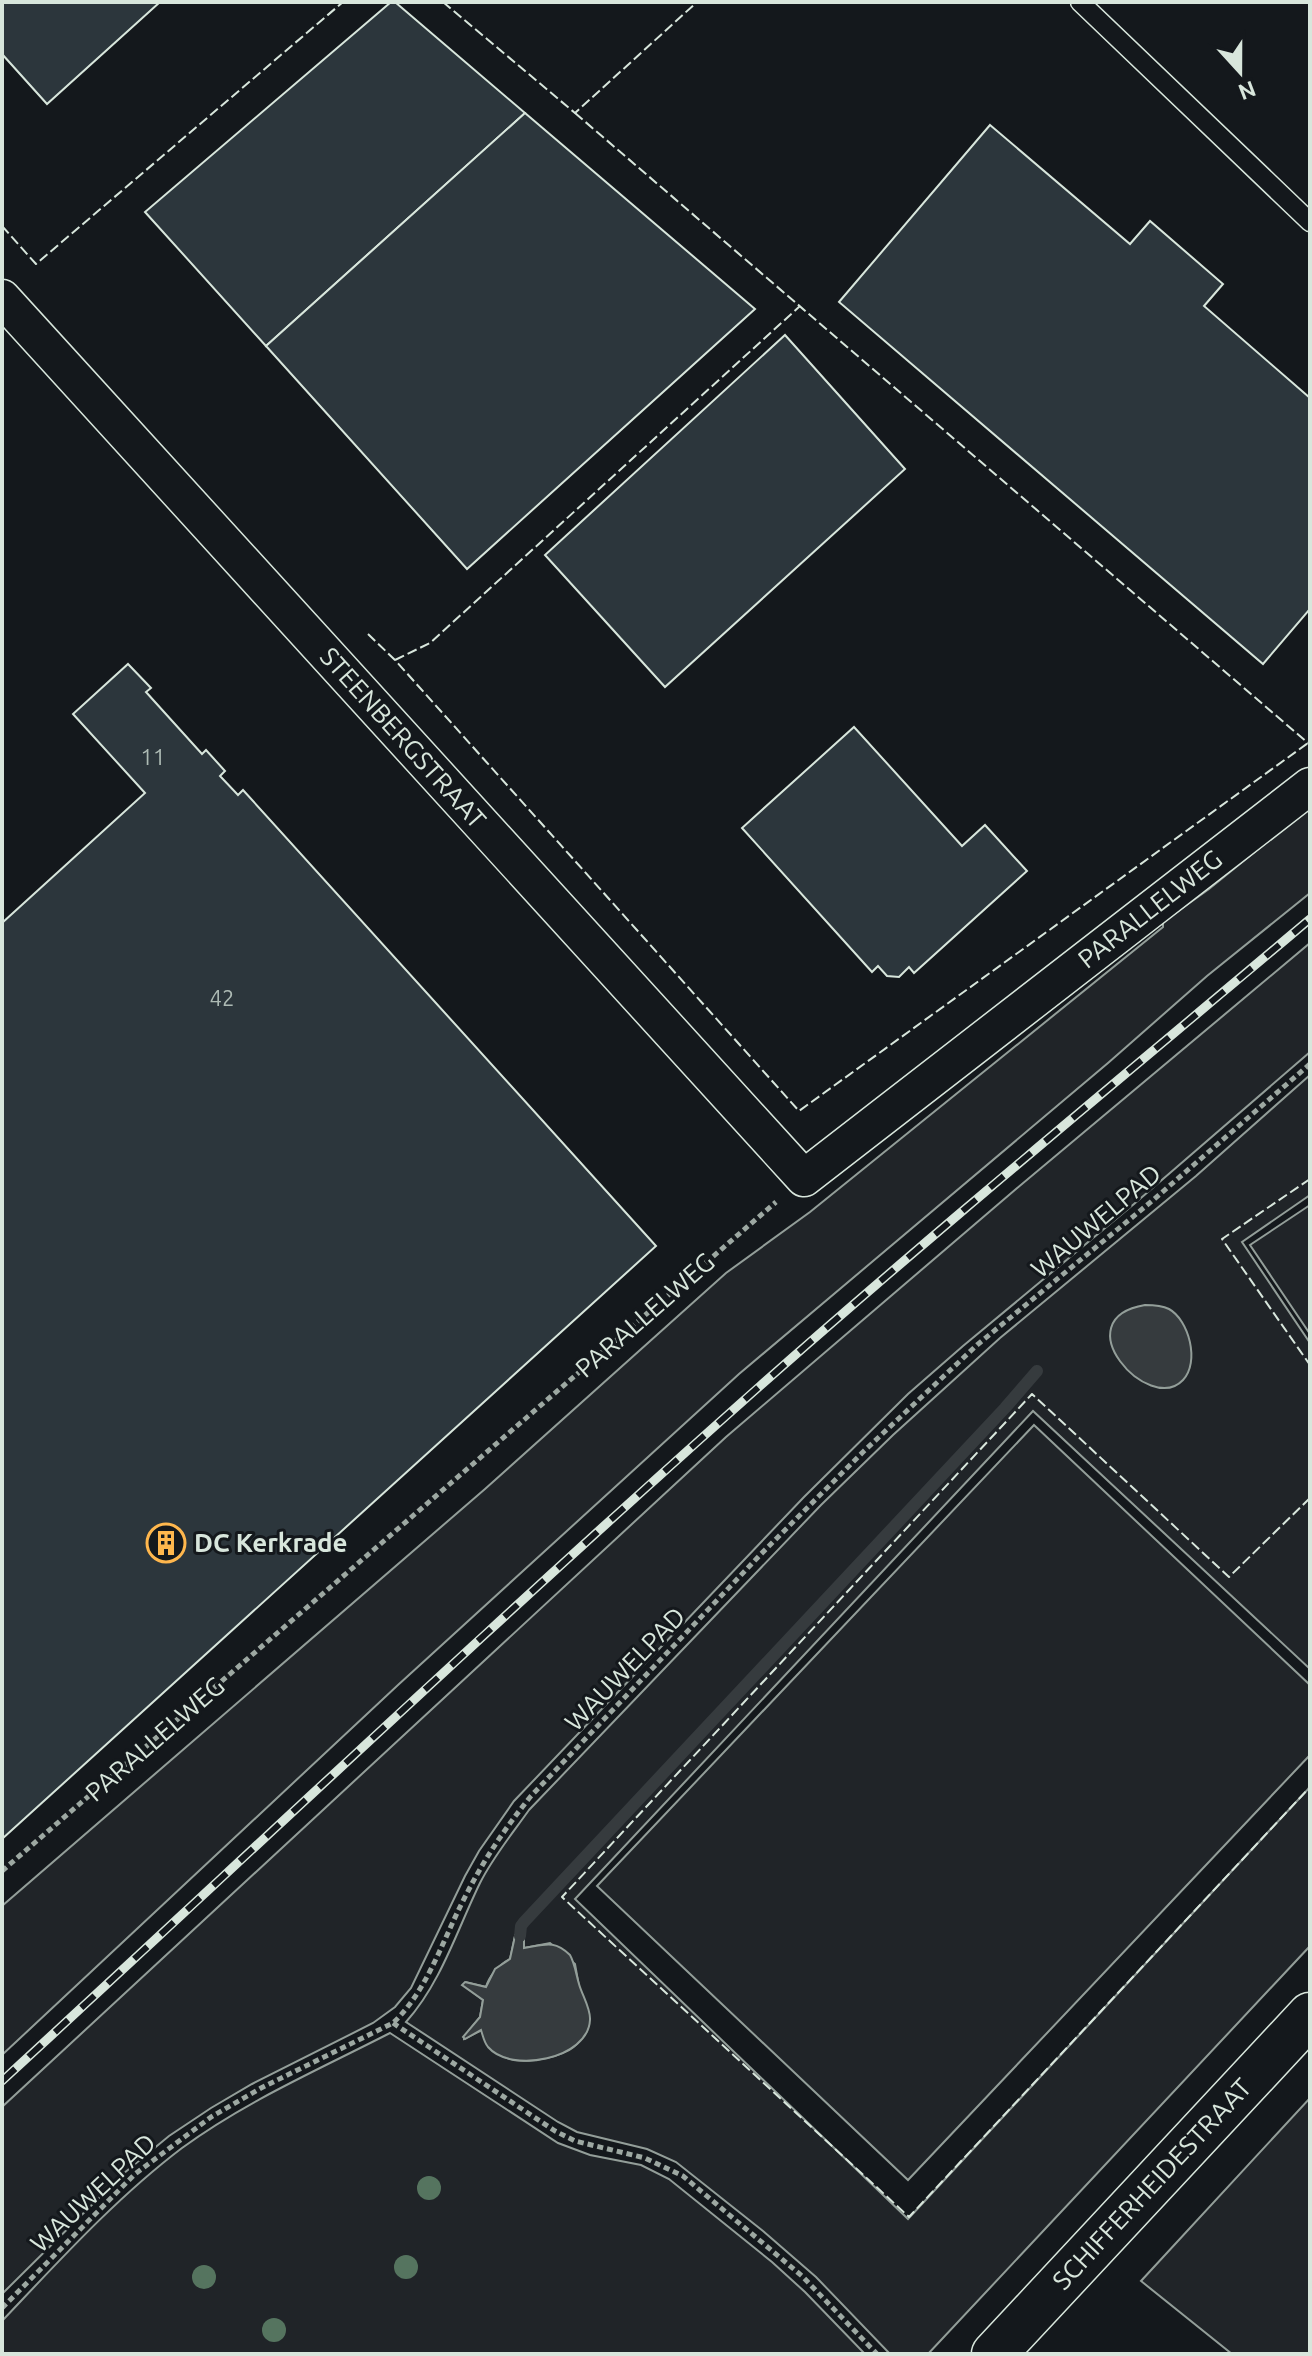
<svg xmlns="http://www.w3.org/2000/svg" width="1312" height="2356" font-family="Ubuntu,sans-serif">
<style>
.green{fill:#202428;stroke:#939e99;stroke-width:2;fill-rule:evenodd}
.water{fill:#363b3e;stroke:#939e99;stroke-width:2}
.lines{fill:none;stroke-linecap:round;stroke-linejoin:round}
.stream{stroke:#363b3e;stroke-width:12}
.building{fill:#2c363c;stroke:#d8e6dc;stroke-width:2}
.service-casing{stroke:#d8e6dc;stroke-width:21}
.minor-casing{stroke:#d8e6dc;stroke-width:39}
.tertiary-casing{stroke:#d8e6dc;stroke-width:47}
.path{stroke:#9da8a2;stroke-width:5;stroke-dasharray:6 4;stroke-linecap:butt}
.service{stroke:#14181c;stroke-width:18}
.minor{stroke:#14181c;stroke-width:36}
.tertiary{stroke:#14181c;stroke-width:44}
.rail-casing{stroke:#d8e6dc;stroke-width:9}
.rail{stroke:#14181c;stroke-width:6;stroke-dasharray:18;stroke-linecap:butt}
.fence{stroke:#d8e6dc;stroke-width:2;stroke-dasharray:10 4;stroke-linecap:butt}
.tree{fill:#55745f}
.labels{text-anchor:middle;stroke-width:6;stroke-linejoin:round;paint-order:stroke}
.number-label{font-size:22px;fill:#adbab4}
.street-label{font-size:26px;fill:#d8e6dc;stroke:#14181c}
.poi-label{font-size:26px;font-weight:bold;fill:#d8e6dc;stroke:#14181c;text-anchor:start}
</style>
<rect width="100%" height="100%" fill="#14181c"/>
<g class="green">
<path d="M 1310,807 L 1310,893 L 1207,976 L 1108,1063 L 739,1374 L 398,1685 L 2,2055 L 2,1906 L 485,1489 L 726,1273 L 810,1212 L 1163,927 L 1163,922 L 1209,889 Z"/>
<path d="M 1310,943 L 1310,1052 L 1134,1204 L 963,1346 L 908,1394 L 804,1497 L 514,1801 L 479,1851 L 465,1876 L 411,1988 L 395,2007 L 373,2023 L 252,2084 L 211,2108 L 169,2136 L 123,2174 L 2,2294 L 2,2107 L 726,1437 L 1016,1189 Z"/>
<path d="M 1310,1075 L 1310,1195 L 1242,1242 L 1310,1343 L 1310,1669 L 1033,1411 L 575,1899 L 908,2219 L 1310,1787 L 1310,1946 L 928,2354 L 890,2354 L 816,2277 L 763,2231 L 676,2162 L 647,2149 L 577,2132 L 558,2122 L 406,2022 C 441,1983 457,1930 480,1883 C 493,1857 512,1834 529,1810 L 821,1505 L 893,1435 L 1000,1338 L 1196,1176 ZM 515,1936 L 524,1948 L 550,1943 L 575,1964 L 587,2031 C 582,2039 577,2046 569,2050 C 554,2058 517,2067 501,2055 C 494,2049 488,2038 482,2030 L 464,2039 L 464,2037 L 480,2017 L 483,2000 L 463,1985 L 466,1982 L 486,1987 C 489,1976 499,1965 510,1959 Z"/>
<path d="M 1310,1205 L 1310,1334 L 1250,1245 Z"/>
<path d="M 1034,1425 L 1310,1685 L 1310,1755 L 908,2180 L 597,1886 Z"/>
<path d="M 390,2033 L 558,2143 L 590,2155 L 641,2165 L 669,2179 L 772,2262 L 805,2292 L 865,2354 L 2,2354 L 2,2321 C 59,2261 116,2198 182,2148 C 246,2101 320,2069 390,2033 Z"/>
<path d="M 1310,2098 L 1310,2354 L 1232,2354 L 1141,2281 Z"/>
</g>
<g class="water">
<path d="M 1145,1305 C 1153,1305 1161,1305 1169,1309 C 1189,1320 1200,1362 1183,1380 C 1149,1416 1062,1319 1145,1305 Z"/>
<path d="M 515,1936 L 524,1936 L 524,1948 C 544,1945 554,1939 570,1955 C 575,1964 576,1974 579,1984 C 582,1995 591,2009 590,2020 C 588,2059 511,2074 488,2047 C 484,2042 483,2036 481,2030 L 465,2039 L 463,2037 L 480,2017 L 483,2000 L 462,1985 L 465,1982 L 486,1987 L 495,1969 L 510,1959 Z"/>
</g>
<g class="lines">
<path class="stream" d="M 520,1936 L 521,1926 L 524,1922 L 1005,1408 L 1037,1371"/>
</g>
<g class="building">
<path d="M 2,2 L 160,2 L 47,104 L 2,54 Z"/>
<path d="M 391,2 L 395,2 L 525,113 L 266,346 L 145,212 Z"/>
<path d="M 525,113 L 755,309 L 467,569 L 266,346 Z"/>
<path d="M 990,125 L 1130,244 L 1150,221 L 1223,284 L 1204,306 L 1310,398 L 1310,609 L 1263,664 L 839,302 Z"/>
<path d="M 785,335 L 905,469 L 665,687 L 545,555 Z"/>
<path d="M 128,664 L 151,688 L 146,692 L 202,754 L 206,750 L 225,771 L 220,776 L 238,795 L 243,790 L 656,1246 L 2,1839 L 2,923 L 145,793 L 73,714 Z"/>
<path d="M 854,727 L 962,846 L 985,825 L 1027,871 L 914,973 L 909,967 L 899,977 L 887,976 L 878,966 L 872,972 L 742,828 Z"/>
</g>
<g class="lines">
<defs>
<path id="service" d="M 1080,2 L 1310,222"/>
<path id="minor" d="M 2,298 L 804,1178 L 1310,786"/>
<path id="tertiary" d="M 994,2354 L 1310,2015"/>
</defs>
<use href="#service" class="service-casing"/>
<use href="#minor" class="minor-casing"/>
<use href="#tertiary" class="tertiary-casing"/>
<g class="path">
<path d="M 2,1871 L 776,1202"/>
<path d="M 393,2023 L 555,2131 L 575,2141 L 645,2158 L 683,2176 L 802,2276 L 877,2354"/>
<path d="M 2,2308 L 135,2174 L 211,2117 L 261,2088 L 393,2023 C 426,1992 441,1945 461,1905 C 481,1864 502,1832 531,1796 L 761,1554 L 863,1452 L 977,1345 L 1152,1201 L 1310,1064"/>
</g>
<use href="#service" class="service"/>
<use href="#minor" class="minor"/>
<use href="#tertiary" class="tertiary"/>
<defs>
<path id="rail" d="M 2,2081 C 254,1849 504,1613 760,1386 C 940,1227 1126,1074 1310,919"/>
</defs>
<use href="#rail" class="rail-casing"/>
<use href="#rail" class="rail"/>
<g class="fence">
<path d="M 443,2 L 575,113 L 697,2"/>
<path d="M 575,113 L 1308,743 L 1310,741"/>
<path d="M 2,226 L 36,264 L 343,2"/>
<path d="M 368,634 L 395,660 L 799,1111 L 1308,743"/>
<path d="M 395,660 L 430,643 L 800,306"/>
<path d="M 1310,1179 L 1222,1239 L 1310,1365"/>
<path d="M 1310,1498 L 1229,1577 L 1032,1394 L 562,1897 L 909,2217 L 1310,1787"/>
</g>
</g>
<g class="tree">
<circle cx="429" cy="2188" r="12"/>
<circle cx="406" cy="2267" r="12"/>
<circle cx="204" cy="2277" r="12"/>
<circle cx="274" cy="2330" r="12"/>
</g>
<defs>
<symbol id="building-ring" viewBox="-11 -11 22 22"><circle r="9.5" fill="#14181c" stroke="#ffb74d" stroke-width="1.5"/><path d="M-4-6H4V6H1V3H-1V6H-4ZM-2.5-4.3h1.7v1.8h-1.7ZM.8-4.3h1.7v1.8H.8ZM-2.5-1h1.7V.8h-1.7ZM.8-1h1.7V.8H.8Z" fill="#ffb74d"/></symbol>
</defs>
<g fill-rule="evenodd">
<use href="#building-ring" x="144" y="1521" width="44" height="44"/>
</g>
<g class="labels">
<g class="number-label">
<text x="153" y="765">11</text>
<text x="222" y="1006">42</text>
</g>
<g class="street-label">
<text transform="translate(403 738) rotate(48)" y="9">STEENBERGSTRAAT</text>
<text transform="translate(1150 909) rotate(-38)" y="9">PARALLELWEG</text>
<text transform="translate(1096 1221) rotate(-40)" y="9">WAUWELPAD</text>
<text transform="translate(645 1315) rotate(-41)" y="9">PARALLELWEG</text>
<text transform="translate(625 1669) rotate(-46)" y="9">WAUWELPAD</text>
<text transform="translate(155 1739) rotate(-41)" y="9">PARALLELWEG</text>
<text transform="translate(1152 2184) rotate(-47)" y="9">SCHIFFERHEIDESTRAAT</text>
<text transform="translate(93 2193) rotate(-43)" y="9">WAUWELPAD</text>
</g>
<g class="poi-label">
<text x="194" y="1552">DC Kerkrade</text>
</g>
</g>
<rect width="1312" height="2356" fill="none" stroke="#d8e6dc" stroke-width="8"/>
<g transform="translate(1240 72) rotate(159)" stroke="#14181c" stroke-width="6" paint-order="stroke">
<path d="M0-6L14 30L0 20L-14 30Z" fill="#d8e6dc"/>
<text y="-12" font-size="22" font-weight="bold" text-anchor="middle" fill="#d8e6dc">N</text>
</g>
</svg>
